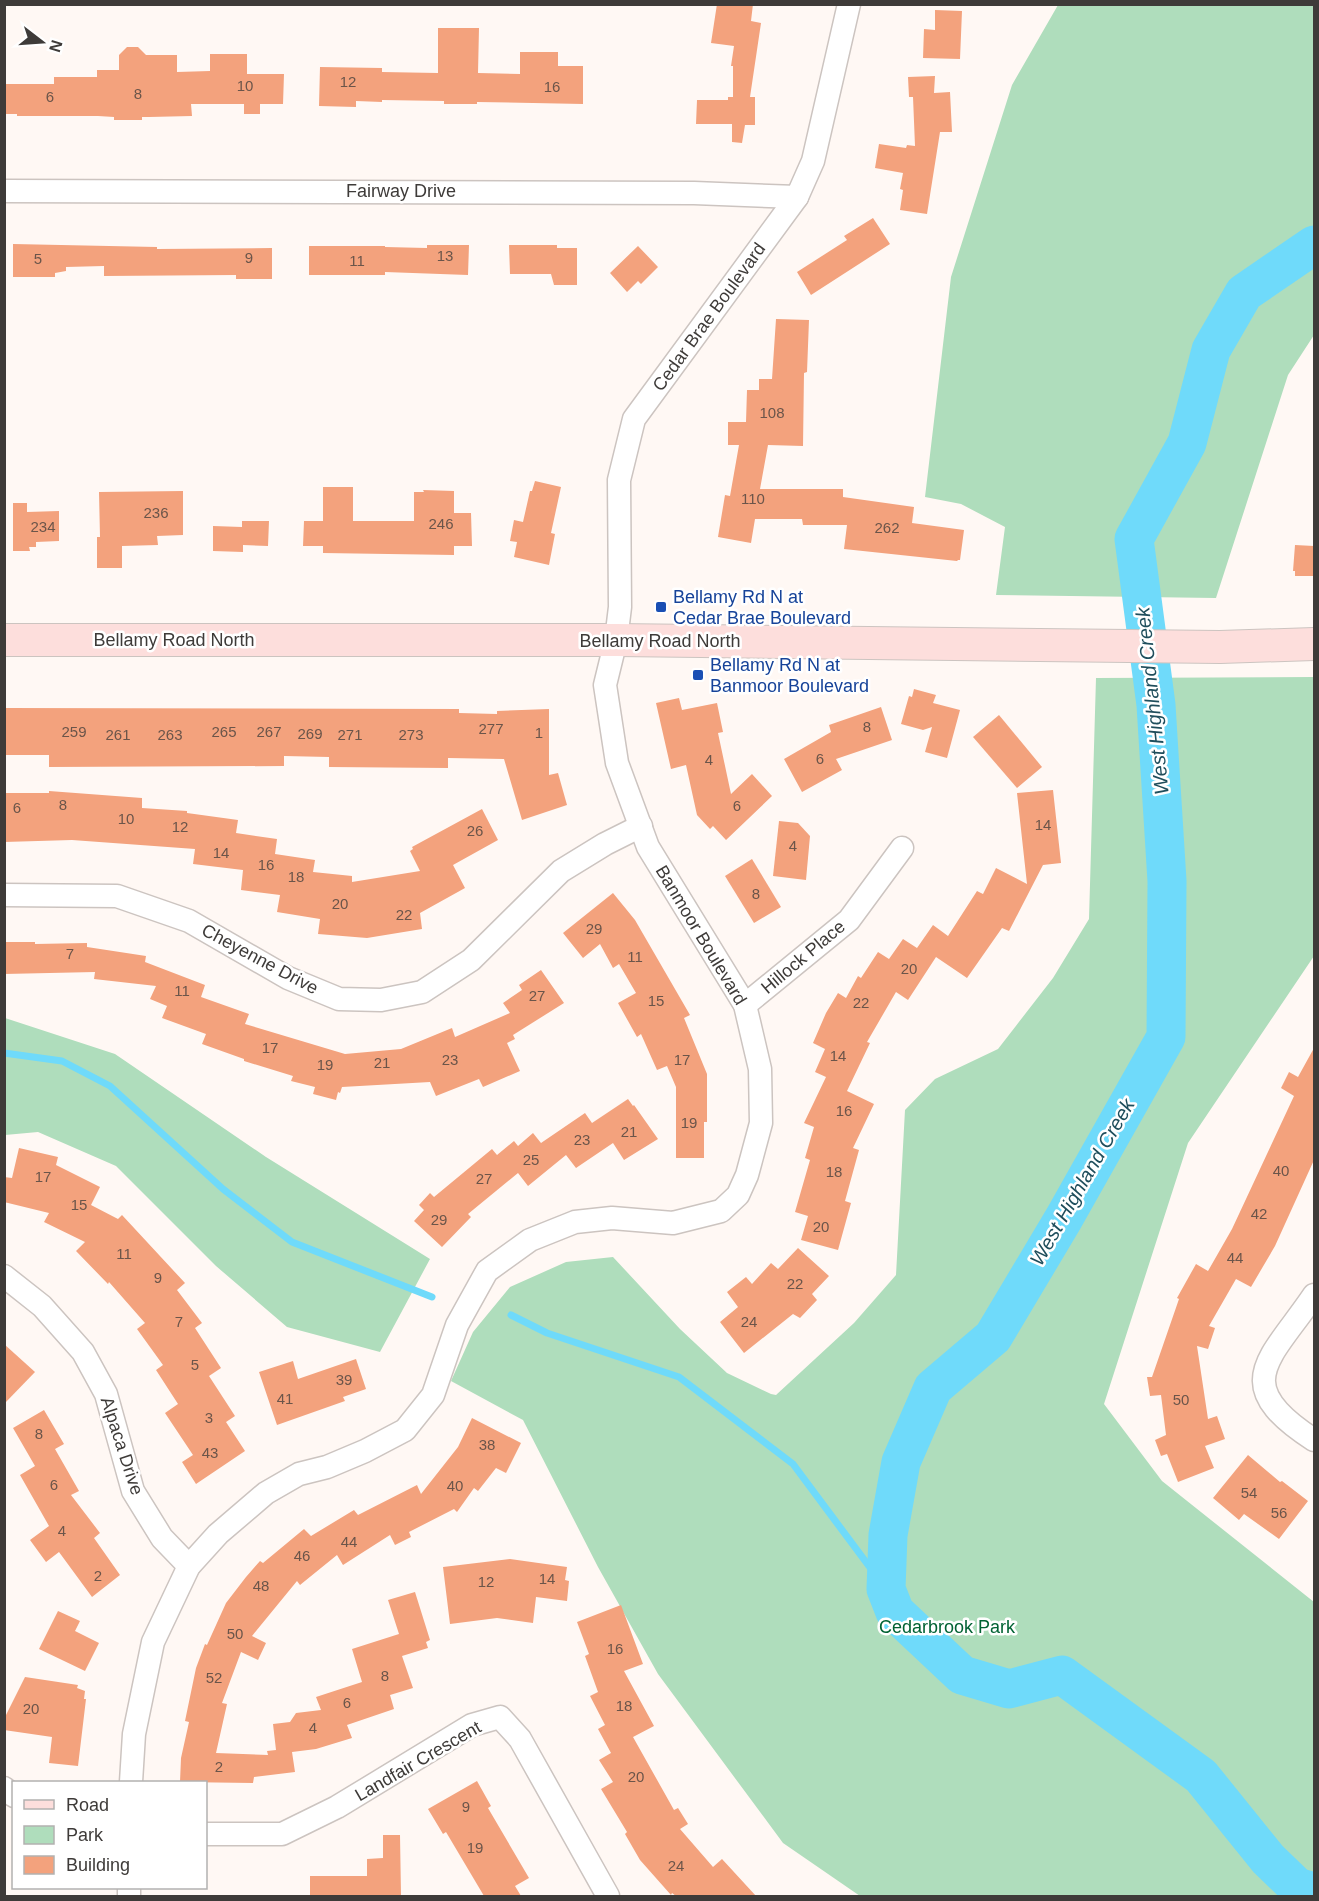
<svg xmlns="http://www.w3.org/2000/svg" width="1319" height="1901" font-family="Arial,sans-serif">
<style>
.green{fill:#afddbc}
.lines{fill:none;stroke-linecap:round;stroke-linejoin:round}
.stream{stroke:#6fdafa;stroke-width:7}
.river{stroke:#6fdafa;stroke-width:39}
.building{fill:#f3a27d}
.street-casing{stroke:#ccc4c0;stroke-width:25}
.secondary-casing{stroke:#ccc4c0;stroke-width:34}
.street{stroke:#fff;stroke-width:22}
.secondary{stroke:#fddedc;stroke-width:32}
.transit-dot{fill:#1a4fb4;stroke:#fff;stroke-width:2}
.labels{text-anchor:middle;stroke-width:5;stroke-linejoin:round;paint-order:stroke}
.number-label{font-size:15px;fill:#6b554a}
.street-label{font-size:18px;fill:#3e3b39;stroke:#fff}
.transit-label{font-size:18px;fill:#164399;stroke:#fff;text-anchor:start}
.park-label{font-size:18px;fill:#016233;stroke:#fff}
.water-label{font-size:20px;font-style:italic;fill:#1f4e5c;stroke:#fff}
</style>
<rect width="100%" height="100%" fill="#fff8f4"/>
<g class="green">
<path d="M 1058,5 L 1314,5 L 1314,335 L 1288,375 L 1216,598 L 996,595 L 1005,527 L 961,504 L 925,497 L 951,277 L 1012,85 Z"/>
<path d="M 1314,677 L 1314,956 L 1188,1143 L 1104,1404 L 1162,1481 L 1314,1602 L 1314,1896 L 860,1896 L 783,1843 L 658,1674 L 598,1567 L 523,1420 L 451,1381 L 473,1332 L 510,1287 L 566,1262 L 613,1257 L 680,1329 L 727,1373 L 771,1394 L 776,1395 L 854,1323 L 896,1275 L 905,1110 L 935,1079 L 998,1049 L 1053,978 L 1089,919 L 1096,678 Z"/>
<path d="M 5,1018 L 115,1054 L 266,1157 L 430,1259 L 380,1352 L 287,1327 L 216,1266 L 116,1166 L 38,1132 L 5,1135 Z"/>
</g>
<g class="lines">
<g class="stream">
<path d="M 4,1053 L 62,1061 L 110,1086 L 223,1189 L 292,1242 L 432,1297"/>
<path d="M 511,1315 L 547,1333 L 679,1377 L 793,1464 L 886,1589"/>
</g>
<path class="river" d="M 1314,245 L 1244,293 L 1211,350 L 1187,443 L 1134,539 L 1156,705 L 1167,881 L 1166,1037 L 1064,1218 L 993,1337 L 933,1388 L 901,1462 L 888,1535 L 886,1589 L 895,1612 L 962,1675 L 1009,1689 L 1062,1675 L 1201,1776 L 1268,1859 L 1297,1887 L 1314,1892"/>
</g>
<g class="building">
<path d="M 717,4 L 753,4 L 751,21 L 761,23 L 750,97 L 755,97 L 755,125 L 745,125 L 742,143 L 732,142 L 732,124 L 696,124 L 697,100 L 728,100 L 728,97 L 733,97 L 733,66 L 731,66 L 734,46 L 711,43 Z"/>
<path d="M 935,10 L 962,11 L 960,59 L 923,58 L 924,29 L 935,30 Z"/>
<path d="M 438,28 L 479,28 L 478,73 L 520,74 L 520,52 L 558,52 L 558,66 L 583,66 L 583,104 L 477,102 L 477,104 L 444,104 L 444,101 L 382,100 L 382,102 L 356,101 L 356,107 L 319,106 L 320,67 L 382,68 L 382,72 L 438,73 Z"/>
<path d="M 127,47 L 138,47 L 146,55 L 177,55 L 177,72 L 210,71 L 210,54 L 247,54 L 247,74 L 284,74 L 283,104 L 260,104 L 260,114 L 244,114 L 244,104 L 191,104 L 192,116 L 149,117 L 142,117 L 142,120 L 114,120 L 114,117 L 98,116 L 17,116 L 17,114 L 6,114 L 6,84 L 54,84 L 54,77 L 97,77 L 97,70 L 119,70 L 119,55 Z"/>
<path d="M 935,76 L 934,93 L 950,92 L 952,132 L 940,132 L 927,214 L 900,210 L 903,190 L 900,189 L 903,173 L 875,168 L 879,144 L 906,148 L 907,145 L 915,146 L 913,97 L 909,97 L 908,77 Z"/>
<path d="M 873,218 L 890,244 L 811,295 L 797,272 L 847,240 L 844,236 Z"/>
<path d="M 13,244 L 157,247 L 157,249 L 272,248 L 272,279 L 236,279 L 236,275 L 104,276 L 104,266 L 66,267 L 66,271 L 55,273 L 55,277 L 13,277 Z"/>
<path d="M 427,245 L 469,245 L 468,275 L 385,272 L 385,275 L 309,275 L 309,246 L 385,246 L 385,247 L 427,248 Z"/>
<path d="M 509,245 L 557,245 L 557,248 L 577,248 L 577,285 L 554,285 L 551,274 L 510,274 Z"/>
<path d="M 638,246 L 658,267 L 641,284 L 638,281 L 627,292 L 610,273 Z"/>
<path d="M 776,319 L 809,320 L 807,372 L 804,373 L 803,446 L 768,445 L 760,489 L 843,489 L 843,497 L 914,507 L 912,523 L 964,530 L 960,560 L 958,560 L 957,561 L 844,549 L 847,525 L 803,525 L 802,519 L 755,519 L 751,543 L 718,537 L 725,495 L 730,496 L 739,445 L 728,445 L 728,422 L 746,422 L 747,390 L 759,390 L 759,379 L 772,379 Z"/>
<path d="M 535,481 L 561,487 L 551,533 L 555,534 L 549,565 L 514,557 L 517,542 L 510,541 L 514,520 L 523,522 L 530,491 L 532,491 Z"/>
<path d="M 323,487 L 353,487 L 353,521 L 414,521 L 414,492 L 424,492 L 423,490 L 454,491 L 454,513 L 471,513 L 472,546 L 454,546 L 454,555 L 323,553 L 323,546 L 303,546 L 304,521 L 323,521 Z"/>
<path d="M 183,491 L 183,535 L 157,536 L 158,545 L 122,546 L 122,568 L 97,568 L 97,537 L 100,537 L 99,492 Z"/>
<path d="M 13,503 L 27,503 L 27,512 L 59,511 L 59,541 L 36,542 L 36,547 L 29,547 L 30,551 L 13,551 Z"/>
<path d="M 242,521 L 269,521 L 268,546 L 243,545 L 243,552 L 213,551 L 213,526 L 242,527 Z"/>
<path d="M 1295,545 L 1314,546 L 1314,576 L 1295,576 L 1295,571 L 1293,571 Z"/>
<path d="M 914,689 L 936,695 L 933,703 L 960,710 L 947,758 L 925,752 L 932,727 L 923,730 L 901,724 L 909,696 L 912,697 Z"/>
<path d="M 679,698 L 682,710 L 717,703 L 723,732 L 718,733 L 731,794 L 752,774 L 772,796 L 726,840 L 713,826 L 710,829 L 697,815 L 686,765 L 671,769 L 656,703 Z"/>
<path d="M 881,707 L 892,740 L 836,759 L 842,770 L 802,792 L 784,759 L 831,732 L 829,725 Z"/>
<path d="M 4,708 L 459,709 L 459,713 L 497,714 L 497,711 L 549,709 L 549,775 L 558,773 L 567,805 L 522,820 L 504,759 L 448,758 L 448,768 L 329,767 L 329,757 L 284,756 L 284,766 L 49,767 L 49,755 L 4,755 Z"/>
<path d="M 999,715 L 1042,767 L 1017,788 L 973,737 Z"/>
<path d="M 1053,790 L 1061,863 L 1043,865 L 1009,931 L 1002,928 L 967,978 L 936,957 L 908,1000 L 896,992 L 867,1042 L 870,1043 L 847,1091 L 874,1104 L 853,1148 L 859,1150 L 845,1201 L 851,1203 L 838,1250 L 801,1240 L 808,1216 L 795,1212 L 810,1160 L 805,1158 L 814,1127 L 804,1123 L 826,1077 L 815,1072 L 825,1049 L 813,1043 L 826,1013 L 838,993 L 846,998 L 858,976 L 861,978 L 878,952 L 889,959 L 903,939 L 917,948 L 933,925 L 948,936 L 977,891 L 983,894 L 996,868 L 1027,884 L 1017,793 Z"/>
<path d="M 49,791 L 142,798 L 142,808 L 187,811 L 187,813 L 238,820 L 236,833 L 277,839 L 275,854 L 315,860 L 313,872 L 352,876 L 352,882 L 420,871 L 410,851 L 413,849 L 412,847 L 482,809 L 498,840 L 453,865 L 465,888 L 420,913 L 422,929 L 367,938 L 318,934 L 320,919 L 277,912 L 280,895 L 241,890 L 243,870 L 193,864 L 195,849 L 72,840 L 4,842 L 4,793 L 49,793 Z"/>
<path d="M 779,821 L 798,823 L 810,836 L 806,880 L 773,876 Z"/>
<path d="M 752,859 L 781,907 L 754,923 L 725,876 Z"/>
<path d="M 613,893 L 635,920 L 690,1015 L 684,1018 L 707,1074 L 707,1122 L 704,1122 L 704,1158 L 676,1158 L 676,1087 L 667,1066 L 657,1070 L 641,1034 L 637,1037 L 618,1003 L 636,993 L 619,964 L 613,968 L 600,944 L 583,958 L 563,933 Z"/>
<path d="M 4,942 L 35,942 L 35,944 L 87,943 L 87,947 L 146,956 L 145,962 L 205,985 L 201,997 L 249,1014 L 245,1024 L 345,1054 L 401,1049 L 452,1028 L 455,1037 L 510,1013 L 503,1003 L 522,990 L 519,985 L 541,970 L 564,1003 L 513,1035 L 515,1039 L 507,1043 L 520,1071 L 483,1087 L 479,1079 L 436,1096 L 430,1082 L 342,1087 L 340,1093 L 338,1092 L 336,1100 L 313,1094 L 315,1087 L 291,1081 L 293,1076 L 244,1061 L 244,1059 L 202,1044 L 206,1034 L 162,1018 L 167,1006 L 150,999 L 156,986 L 94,979 L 95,972 L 4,974 Z"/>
<path d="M 1314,1048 L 1314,1160 L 1275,1246 L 1251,1287 L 1236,1279 L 1209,1326 L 1215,1328 L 1208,1349 L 1197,1346 L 1208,1419 L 1217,1416 L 1225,1439 L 1205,1446 L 1214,1468 L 1178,1482 L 1167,1454 L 1161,1456 L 1155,1440 L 1166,1435 L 1161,1395 L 1150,1396 L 1147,1377 L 1152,1377 L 1179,1299 L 1177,1298 L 1196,1264 L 1208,1271 L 1232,1229 L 1253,1184 L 1294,1096 L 1281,1088 L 1289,1072 L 1298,1077 Z"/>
<path d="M 628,1099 L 633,1106 L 634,1105 L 658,1139 L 624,1160 L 613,1143 L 576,1168 L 566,1155 L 528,1186 L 518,1173 L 468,1214 L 471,1217 L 442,1247 L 414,1221 L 424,1210 L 419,1205 L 430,1193 L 434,1197 L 492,1149 L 497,1155 L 514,1141 L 518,1146 L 533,1133 L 541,1143 L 585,1113 L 592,1123 Z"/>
<path d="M 19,1148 L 58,1157 L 56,1165 L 100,1187 L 91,1205 L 118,1219 L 122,1215 L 185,1283 L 177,1290 L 202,1323 L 195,1328 L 221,1368 L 209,1376 L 235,1416 L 226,1422 L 245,1451 L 196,1484 L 182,1462 L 193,1455 L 165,1413 L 178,1404 L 156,1370 L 163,1365 L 137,1329 L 145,1323 L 109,1282 L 108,1284 L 76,1251 L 85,1242 L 44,1222 L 49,1213 L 4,1202 L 4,1177 L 12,1178 Z"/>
<path d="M 798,1248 L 829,1276 L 812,1294 L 817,1300 L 800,1318 L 793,1314 L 744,1353 L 720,1322 L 738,1307 L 727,1292 L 746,1277 L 752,1284 L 771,1263 L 778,1269 Z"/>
<path d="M 4,1344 L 35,1372 L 4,1404 Z"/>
<path d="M 356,1359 L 366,1389 L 343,1397 L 345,1401 L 277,1425 L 259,1372 L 293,1361 L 298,1379 Z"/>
<path d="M 44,1410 L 64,1444 L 55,1449 L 79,1491 L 71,1495 L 100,1533 L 94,1538 L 120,1575 L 92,1597 L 59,1552 L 46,1562 L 30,1540 L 49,1526 L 20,1475 L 35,1466 L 13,1428 Z"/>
<path d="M 472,1418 L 521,1443 L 506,1473 L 496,1468 L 478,1491 L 474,1488 L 457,1512 L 454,1509 L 409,1532 L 411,1537 L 395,1545 L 390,1535 L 343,1565 L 337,1555 L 300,1585 L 297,1581 L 252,1636 L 266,1643 L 258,1660 L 241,1652 L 222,1703 L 227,1704 L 216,1753 L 268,1755 L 267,1751 L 276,1750 L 273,1724 L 290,1722 L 296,1713 L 321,1710 L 316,1697 L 362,1682 L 352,1649 L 399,1634 L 388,1600 L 415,1592 L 430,1640 L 426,1642 L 428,1648 L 402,1656 L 413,1688 L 390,1695 L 394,1709 L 347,1725 L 352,1738 L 316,1749 L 292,1752 L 295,1772 L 254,1777 L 253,1783 L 180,1782 L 181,1758 L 189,1722 L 185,1721 L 196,1668 L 205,1644 L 207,1645 L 226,1603 L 246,1577 L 260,1561 L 263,1563 L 304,1529 L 311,1536 L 354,1510 L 358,1515 L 417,1485 L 421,1494 L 458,1447 Z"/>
<path d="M 1248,1455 L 1280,1482 L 1282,1481 L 1308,1501 L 1279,1539 L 1244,1514 L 1239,1520 L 1213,1498 Z"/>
<path d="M 510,1559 L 567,1567 L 565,1580 L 569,1581 L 567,1601 L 536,1597 L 533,1623 L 497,1618 L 450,1624 L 443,1567 Z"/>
<path d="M 621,1605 L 643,1664 L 624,1671 L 654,1726 L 633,1737 L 674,1810 L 678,1808 L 688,1824 L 680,1829 L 713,1867 L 722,1859 L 756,1896 L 676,1896 L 672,1893 L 671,1895 L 640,1860 L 625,1834 L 627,1832 L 601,1789 L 613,1782 L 599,1760 L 611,1753 L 598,1729 L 605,1725 L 590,1696 L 598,1692 L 585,1656 L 589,1654 L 577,1622 Z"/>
<path d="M 58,1611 L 80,1621 L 75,1631 L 99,1643 L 85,1671 L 39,1649 Z"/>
<path d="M 25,1677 L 78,1685 L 77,1688 L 85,1691 L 84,1699 L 86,1699 L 78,1766 L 49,1763 L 52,1737 L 4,1730 L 4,1719 Z"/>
<path d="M 477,1781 L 491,1806 L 488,1808 L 529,1878 L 515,1886 L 521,1896 L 484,1896 L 446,1832 L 443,1834 L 428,1809 Z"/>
<path d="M 383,1835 L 400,1835 L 401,1896 L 310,1896 L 310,1876 L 367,1876 L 367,1859 L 383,1858 Z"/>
</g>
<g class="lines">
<defs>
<g id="street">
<path d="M 4,191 L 694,193 L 797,197"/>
<path d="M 4,895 L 117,896 L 189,921 L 288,978 L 339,999 L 381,1000 L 422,992 L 471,960 L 561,871 L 605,844 L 641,826"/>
<path d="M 745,1005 L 849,920 L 902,848"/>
<path d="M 4,1276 L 42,1306 L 83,1352 L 106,1394 L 133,1491 L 162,1538 L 189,1566"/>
<path d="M 1314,1295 C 1271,1359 1227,1384 1314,1440"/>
<path d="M 131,1782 L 134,1734 L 153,1642 L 189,1566 L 218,1534 L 266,1493 L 299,1474 L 327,1467 L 365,1451 L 405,1430 L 433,1395 L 457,1325 L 487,1271 L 530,1240 L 575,1222 L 612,1218 L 673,1223 L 721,1211 L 738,1195 L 747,1175 L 761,1123 L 760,1069 L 745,1005 L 648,847 L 617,763 L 605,685 L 616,640 L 620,607 L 619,480 L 634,419 L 797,197 L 813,161 L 849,4"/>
<path d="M 4,1788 L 14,1796"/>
<path d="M 206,1834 L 282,1834 L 337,1807 L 472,1725 L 500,1717 L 520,1739 L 608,1896"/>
<path d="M 129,1888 L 129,1896"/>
</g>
<path id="secondary" d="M 4,640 L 616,640 L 1220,647 L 1314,644"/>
</defs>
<use href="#street" class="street-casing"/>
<use href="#secondary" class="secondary-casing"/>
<use href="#street" class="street"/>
<use href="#secondary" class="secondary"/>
</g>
<g class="transit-dot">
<rect x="655" y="601" width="12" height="12" rx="3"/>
<rect x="692" y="669" width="12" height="12" rx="3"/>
</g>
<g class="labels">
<g class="number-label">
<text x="348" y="87">12</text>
<text x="245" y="91">10</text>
<text x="552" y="92">16</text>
<text x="138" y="99">8</text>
<text x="50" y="102">6</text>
<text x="445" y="261">13</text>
<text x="249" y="263">9</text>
<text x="38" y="264">5</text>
<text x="357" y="266">11</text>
<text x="772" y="418">108</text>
<text x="753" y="504">110</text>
<text x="156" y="518">236</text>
<text x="441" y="529">246</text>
<text x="43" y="532">234</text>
<text x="887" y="533">262</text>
<text x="867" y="732">8</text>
<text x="491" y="734">277</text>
<text x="74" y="737">259</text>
<text x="224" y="737">265</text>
<text x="269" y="737">267</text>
<text x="539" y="738">1</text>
<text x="310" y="739">269</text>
<text x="118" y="740">261</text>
<text x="170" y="740">263</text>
<text x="350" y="740">271</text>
<text x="411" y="740">273</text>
<text x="820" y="764">6</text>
<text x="709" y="765">4</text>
<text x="63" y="810">8</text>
<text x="737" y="811">6</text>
<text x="17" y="813">6</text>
<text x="126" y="824">10</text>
<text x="1043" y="830">14</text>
<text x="180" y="832">12</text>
<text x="475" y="836">26</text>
<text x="793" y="851">4</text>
<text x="221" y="858">14</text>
<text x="266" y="870">16</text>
<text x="296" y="882">18</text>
<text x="756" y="899">8</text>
<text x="340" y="909">20</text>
<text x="404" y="920">22</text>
<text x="594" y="934">29</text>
<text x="70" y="959">7</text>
<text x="635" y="962">11</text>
<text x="909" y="974">20</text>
<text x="182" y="996">11</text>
<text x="537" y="1001">27</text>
<text x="656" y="1006">15</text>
<text x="861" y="1008">22</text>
<text x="270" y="1053">17</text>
<text x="838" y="1061">14</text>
<text x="450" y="1065">23</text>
<text x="682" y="1065">17</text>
<text x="382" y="1068">21</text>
<text x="325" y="1070">19</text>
<text x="844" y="1116">16</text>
<text x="689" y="1128">19</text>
<text x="629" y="1137">21</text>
<text x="582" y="1145">23</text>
<text x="531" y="1165">25</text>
<text x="1281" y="1176">40</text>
<text x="834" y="1177">18</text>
<text x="43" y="1182">17</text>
<text x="484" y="1184">27</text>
<text x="79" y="1210">15</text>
<text x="1259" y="1219">42</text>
<text x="439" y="1225">29</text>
<text x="821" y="1232">20</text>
<text x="124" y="1259">11</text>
<text x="1235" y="1263">44</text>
<text x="158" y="1283">9</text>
<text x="795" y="1289">22</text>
<text x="179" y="1327">7</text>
<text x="749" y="1327">24</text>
<text x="195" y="1370">5</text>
<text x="344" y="1385">39</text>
<text x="285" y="1404">41</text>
<text x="1181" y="1405">50</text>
<text x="209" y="1423">3</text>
<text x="39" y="1439">8</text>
<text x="487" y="1450">38</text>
<text x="210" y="1458">43</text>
<text x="54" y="1490">6</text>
<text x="455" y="1491">40</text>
<text x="1249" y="1498">54</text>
<text x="1279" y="1518">56</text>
<text x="62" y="1536">4</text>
<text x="349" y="1547">44</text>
<text x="302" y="1561">46</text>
<text x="98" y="1581">2</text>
<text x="547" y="1584">14</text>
<text x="486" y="1587">12</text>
<text x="261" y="1591">48</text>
<text x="235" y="1639">50</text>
<text x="615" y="1654">16</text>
<text x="385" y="1681">8</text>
<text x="214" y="1683">52</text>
<text x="347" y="1708">6</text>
<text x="624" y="1711">18</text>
<text x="31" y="1714">20</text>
<text x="313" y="1733">4</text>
<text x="219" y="1772">2</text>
<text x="636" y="1782">20</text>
<text x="466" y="1812">9</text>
<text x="475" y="1853">19</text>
<text x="676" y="1871">24</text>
</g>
<g class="street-label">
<text x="401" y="197">Fairway Drive</text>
<text transform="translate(709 317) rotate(-54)" y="6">Cedar Brae Boulevard</text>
<text x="174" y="646">Bellamy Road North</text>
<text x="660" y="647">Bellamy Road North</text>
<text transform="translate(701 935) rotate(59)" y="6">Banmoor Boulevard</text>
<text transform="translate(803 957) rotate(-40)" y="6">Hillock Place</text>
<text transform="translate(260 959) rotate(28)" y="6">Cheyenne Drive</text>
<text transform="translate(122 1446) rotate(72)" y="6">Alpaca Drive</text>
<text transform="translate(418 1761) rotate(-30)" y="6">Landfair Crescent</text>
</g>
<g class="transit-label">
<text x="673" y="603">Bellamy Rd N at<tspan x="673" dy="21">Cedar Brae Boulevard</tspan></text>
<text x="710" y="671">Bellamy Rd N at<tspan x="710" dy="21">Banmoor Boulevard</tspan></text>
</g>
<g class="park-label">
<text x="947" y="1633">Cedarbrook Park</text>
</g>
<g class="water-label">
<text transform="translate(1152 701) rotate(-96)" y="7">West Highland Creek</text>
<text transform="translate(1082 1182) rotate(-60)" y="7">West Highland Creek</text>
</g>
</g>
<rect width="1319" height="1901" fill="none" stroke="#3e3b39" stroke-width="12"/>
<rect x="12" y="1781" width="195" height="108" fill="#ffffff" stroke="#b2b1b0" stroke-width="1.5"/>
<rect x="24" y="1800" width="30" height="9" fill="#fddedc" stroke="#b2b1b0" stroke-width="1.5"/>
<text x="66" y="1811" font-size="18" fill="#3e3b39">Road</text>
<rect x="24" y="1826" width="30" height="18" fill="#afddbc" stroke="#b2b1b0" stroke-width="1.5"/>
<text x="66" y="1841" font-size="18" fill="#3e3b39">Park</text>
<rect x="24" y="1856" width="30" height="18" fill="#f3a27d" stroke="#b2b1b0" stroke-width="1.5"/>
<text x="66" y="1871" font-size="18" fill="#3e3b39">Building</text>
<g transform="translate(42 42) rotate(107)" stroke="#ffffff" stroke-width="4.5" paint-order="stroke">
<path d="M0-4.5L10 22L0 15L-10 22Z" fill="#3e3b39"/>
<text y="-9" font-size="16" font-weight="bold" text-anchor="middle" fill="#3e3b39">N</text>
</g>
</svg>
